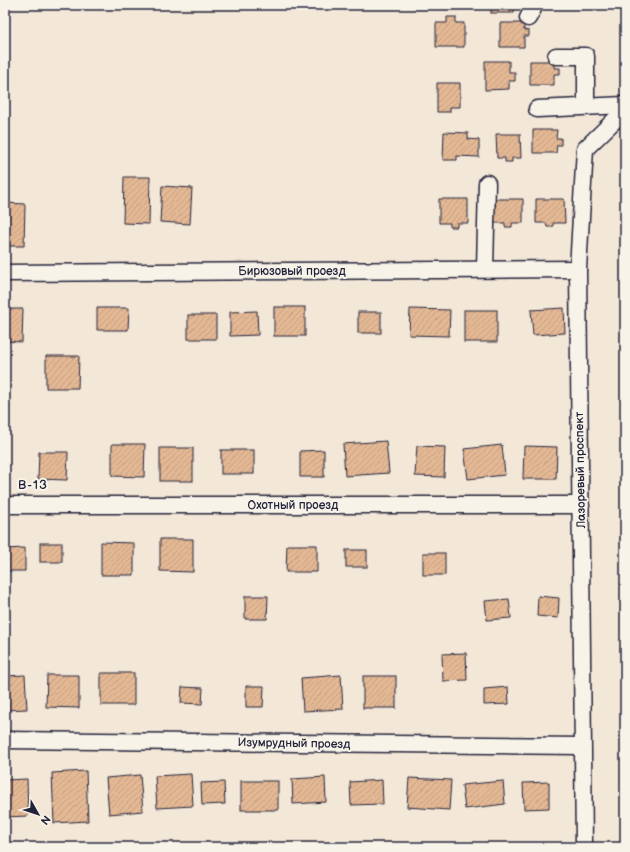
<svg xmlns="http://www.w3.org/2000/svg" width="630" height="852" font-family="'Balsamiq Sans',sans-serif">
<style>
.building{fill:url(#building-hatch);stroke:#22223b}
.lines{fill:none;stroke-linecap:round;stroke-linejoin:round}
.street-casing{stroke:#22223b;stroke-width:19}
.street{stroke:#f7f3e8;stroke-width:16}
.labels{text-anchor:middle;stroke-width:4;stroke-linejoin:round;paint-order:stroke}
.street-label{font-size:12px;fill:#22223b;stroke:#f7f3e8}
.neighbourhood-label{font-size:13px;letter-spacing:1px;fill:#22223b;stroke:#f7f3e8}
</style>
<defs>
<pattern id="building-hatch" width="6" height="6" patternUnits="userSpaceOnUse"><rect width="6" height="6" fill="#e4b894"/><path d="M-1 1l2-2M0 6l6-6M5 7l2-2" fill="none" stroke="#c39e80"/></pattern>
</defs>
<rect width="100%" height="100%" fill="#f3e7d7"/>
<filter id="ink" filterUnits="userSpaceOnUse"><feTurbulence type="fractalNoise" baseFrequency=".025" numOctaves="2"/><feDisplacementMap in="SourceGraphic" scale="8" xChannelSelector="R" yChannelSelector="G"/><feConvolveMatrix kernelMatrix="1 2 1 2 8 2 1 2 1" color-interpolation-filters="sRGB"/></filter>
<g filter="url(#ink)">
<g class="building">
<rect x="491" y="5" width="23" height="8"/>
<path d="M 447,17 L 456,17 L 456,23 L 464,23 L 464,47 L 436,47 L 436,23 L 447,23 Z"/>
<path d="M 500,23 L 524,23 L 524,30 L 529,31 L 529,36 L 524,36 L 524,47 L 500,47 Z"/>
<path d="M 485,61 L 509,61 L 509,72 L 515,72 L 515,81 L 509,81 L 509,89 L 485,90 Z"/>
<path d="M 530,61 L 554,61 L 554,68 L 560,68 L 560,74 L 554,74 L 554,85 L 530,85 Z"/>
<path d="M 437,83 L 460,83 L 460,107 L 450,107 L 450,112 L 437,112 Z"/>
<path d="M 533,130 L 557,130 L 556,138 L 561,138 L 561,145 L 557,145 L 556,153 L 533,153 Z"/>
<path d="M 444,132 L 468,133 L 468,139 L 479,140 L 479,157 L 457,156 L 457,160 L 443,160 Z"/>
<path d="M 496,134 L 520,134 L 521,158 L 512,158 L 512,162 L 505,162 L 505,158 L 497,158 Z"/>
<path d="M 124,177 L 150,177 L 149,224 L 123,223 Z"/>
<path d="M 162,186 L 192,188 L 190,224 L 160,222 Z"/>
<path d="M 439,199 L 468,199 L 468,223 L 457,223 L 457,227 L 450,227 L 450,223 L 439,223 Z"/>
<path d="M 494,199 L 523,199 L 523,223 L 512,223 L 512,227 L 505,227 L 505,223 L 494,223 Z"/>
<path d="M 536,199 L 564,199 L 565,223 L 553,223 L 553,227 L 547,227 L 546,223 L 536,223 Z"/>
<path d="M 5,203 L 25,204 L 24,246 L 8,246 L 8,235 L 5,235 Z"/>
<rect x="274" y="307" width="31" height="29"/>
<path d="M 97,308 L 129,308 L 128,330 L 97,330 Z"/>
<path d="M 564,308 L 565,333 L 533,335 L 531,310 Z"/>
<path d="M 5,309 L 23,309 L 22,342 L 5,341 Z"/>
<path d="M 410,309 L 450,310 L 449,336 L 409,335 Z"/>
<rect x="464" y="310" width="33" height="32"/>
<path d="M 257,311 L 258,335 L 230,336 L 230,312 Z"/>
<rect x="358" y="312" width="23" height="21"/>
<rect x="188" y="315" width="28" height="24"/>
<path d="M 46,356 L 79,356 L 78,388 L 46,388 Z"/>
<path d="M 386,441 L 389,473 L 345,476 L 343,444 Z"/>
<path d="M 112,444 L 145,444 L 144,477 L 112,476 Z"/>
<path d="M 502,445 L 505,475 L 468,479 L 464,449 Z"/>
<path d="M 417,446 L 445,447 L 444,477 L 415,476 Z"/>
<path d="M 524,446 L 557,447 L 556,479 L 523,479 Z"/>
<rect x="160" y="448" width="33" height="33"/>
<rect x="221" y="450" width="33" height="24"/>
<path d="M 324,450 L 324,477 L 300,477 L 300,451 Z"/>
<path d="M 39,452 L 68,452 L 67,480 L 38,479 Z"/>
<path d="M 160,539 L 193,539 L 193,572 L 160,571 Z"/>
<path d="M 101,542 L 134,543 L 134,575 L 101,575 Z"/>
<rect x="40" y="543" width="22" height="19"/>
<path d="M 287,545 L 317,545 L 317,572 L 286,572 Z"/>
<path d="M 25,548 L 25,571 L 5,571 L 5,549 Z"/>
<rect x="346" y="550" width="21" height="17"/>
<rect x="423" y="553" width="22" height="22"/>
<path d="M 245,596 L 268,596 L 267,619 L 245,619 Z"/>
<path d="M 538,596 L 559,598 L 558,618 L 537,616 Z"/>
<path d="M 509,599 L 511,618 L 487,620 L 485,601 Z"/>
<path d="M 466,653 L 467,680 L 443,681 L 442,654 Z"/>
<rect x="101" y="673" width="33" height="32"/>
<path d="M 25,675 L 27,709 L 5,710 L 5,676 Z"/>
<path d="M 47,675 L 79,675 L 79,708 L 46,707 Z"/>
<path d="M 341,675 L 343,709 L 303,711 L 301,678 Z"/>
<rect x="363" y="676" width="33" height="32"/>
<path d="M 246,686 L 264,686 L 263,707 L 246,707 Z"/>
<path d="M 182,687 L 203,688 L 202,704 L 181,703 Z"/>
<path d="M 508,687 L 509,704 L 484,705 L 484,689 Z"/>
<path d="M 86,771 L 88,821 L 54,823 L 52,773 Z"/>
<path d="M 191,774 L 193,806 L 157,808 L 155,776 Z"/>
<path d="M 140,775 L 143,811 L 109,814 L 106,778 Z"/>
<path d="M 325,777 L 326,802 L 293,804 L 292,779 Z"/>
<path d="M 409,778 L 451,780 L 449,810 L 407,807 Z"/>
<path d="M 27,779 L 28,816 L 5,817 L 5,780 Z"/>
<path d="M 382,780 L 383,804 L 351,805 L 350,782 Z"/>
<rect x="241" y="781" width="37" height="29"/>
<path d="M 503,781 L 505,804 L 465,809 L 462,785 Z"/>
<path d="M 224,782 L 225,804 L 202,805 L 201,783 Z"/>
<path d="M 549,782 L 549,808 L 524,809 L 523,783 Z"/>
</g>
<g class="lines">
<defs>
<g id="street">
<path d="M 528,18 L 535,5"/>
<path d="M 556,56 L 586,56 L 586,106"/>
<path d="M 537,109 L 625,105"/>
<path d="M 485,269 L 487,183"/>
<path d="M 5,273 L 578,269"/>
<path d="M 5,505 L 581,505"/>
<path d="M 5,740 L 582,746"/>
<path d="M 584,847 L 578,269 L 585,149 L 625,110"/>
</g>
</defs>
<use href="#street" class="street-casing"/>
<use href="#street" class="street"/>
</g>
</g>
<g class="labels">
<g class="street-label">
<text x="292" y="275">Бирюзовый проезд</text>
<text transform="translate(580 470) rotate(-91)" y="4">Лазоревый проспект</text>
<text x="293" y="509">Охотный проезд</text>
<text transform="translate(294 743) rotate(1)" y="4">Изумрудный проезд</text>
</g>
<g class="neighbourhood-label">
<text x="33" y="489">В-13</text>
</g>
</g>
<rect width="630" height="852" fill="none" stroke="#f7f3e8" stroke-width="20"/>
<rect x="10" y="10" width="610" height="832" fill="none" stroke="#22223b" stroke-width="1.5" filter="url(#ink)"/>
<g transform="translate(38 814) rotate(129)" stroke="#f7f3e8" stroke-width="3" paint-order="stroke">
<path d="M0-3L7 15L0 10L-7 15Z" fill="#22223b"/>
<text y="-6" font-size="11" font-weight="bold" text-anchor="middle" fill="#22223b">N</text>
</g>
</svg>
